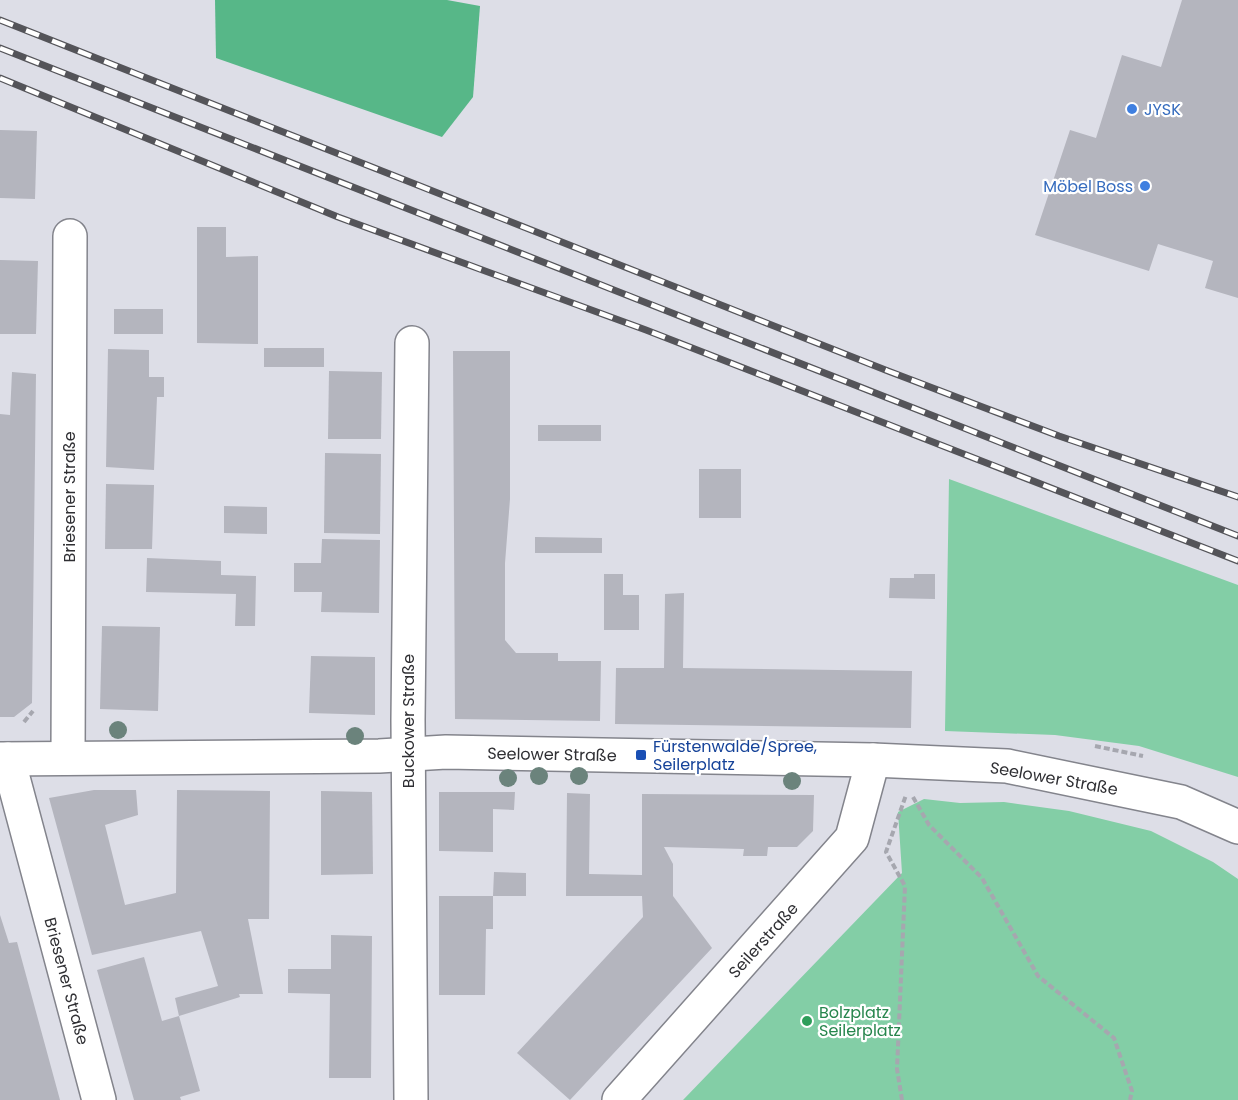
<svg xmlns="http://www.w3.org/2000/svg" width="1238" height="1100" font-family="Poppins,sans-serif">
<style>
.green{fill:#83cea6}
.forest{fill:#57b788}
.building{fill:#b4b5be}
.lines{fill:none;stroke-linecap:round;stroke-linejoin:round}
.minor-casing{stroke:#83848c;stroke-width:36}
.tertiary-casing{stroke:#83848c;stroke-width:36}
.path{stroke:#a6a7af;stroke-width:4;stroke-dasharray:6 3;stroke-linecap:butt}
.minor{stroke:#fff;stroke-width:33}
.tertiary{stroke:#fff;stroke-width:33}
.rail-casing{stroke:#545459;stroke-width:7}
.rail{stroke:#fff;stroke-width:4.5;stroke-dasharray:14;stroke-linecap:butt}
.tree{fill:#6b837c}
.shop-dot{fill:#3f7fe0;stroke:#fff;stroke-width:2}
.transit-dot{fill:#1a4fb4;stroke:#fff;stroke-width:2}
.leisure-dot{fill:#2e9e5b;stroke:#fff;stroke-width:2}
.labels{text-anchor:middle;stroke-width:4.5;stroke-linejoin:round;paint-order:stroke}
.shop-label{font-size:16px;fill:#366cbe;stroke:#fff;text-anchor:start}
.street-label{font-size:16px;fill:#2f2f33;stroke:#fff}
.transit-label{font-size:16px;fill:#164399;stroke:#fff;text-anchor:start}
.leisure-label{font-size:16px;fill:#27864d;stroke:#fff;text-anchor:start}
</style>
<rect width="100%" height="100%" fill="#dddee7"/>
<g class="green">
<path d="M 949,479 L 1238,585 L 1238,777 L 1139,746 L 1055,735 L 945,731 Z"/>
<path d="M 924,799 L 960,803 L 1004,802 L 1069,811 L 1151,831 L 1213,862 L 1238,879 L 1238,1100 L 683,1100 L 902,873 L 898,812 Z"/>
</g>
<path class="forest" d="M 215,0 L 447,0 L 480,6 L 473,97 L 442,137 L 216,58 Z"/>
<g class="building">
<path d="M 1182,0 L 1238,0 L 1238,298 L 1205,288 L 1213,261 L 1158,244 L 1149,271 L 1035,235 L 1070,130 L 1096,138 L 1122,55 L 1161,67 Z"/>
<path d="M 0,130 L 37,131 L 35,199 L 0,198 Z"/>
<path d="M 197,227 L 226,227 L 226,257 L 258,256 L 258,344 L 197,343 Z"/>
<path d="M 0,260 L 38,261 L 36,334 L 0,334 Z"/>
<rect x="114" y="309" width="49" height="25"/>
<rect x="264" y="348" width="60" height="19"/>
<path d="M 108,349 L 149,350 L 149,377 L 164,377 L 164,397 L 157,397 L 154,470 L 106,467 Z"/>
<path d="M 453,351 L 510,351 L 510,499 L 505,563 L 505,640 L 516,653 L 558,653 L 558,661 L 601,661 L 600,721 L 455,719 Z"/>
<path d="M 329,371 L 382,372 L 381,439 L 328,439 Z"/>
<path d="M 12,372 L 36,374 L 32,703 L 14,717 L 0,717 L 0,414 L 10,415 Z"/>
<rect x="538" y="425" width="63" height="16"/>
<path d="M 325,453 L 381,454 L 380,534 L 324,533 Z"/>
<rect x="699" y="469" width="42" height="49"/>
<path d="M 106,484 L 154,485 L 152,549 L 105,549 Z"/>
<path d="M 224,506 L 267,507 L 267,534 L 224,533 Z"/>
<path d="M 535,537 L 602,538 L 602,553 L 535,553 Z"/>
<path d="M 322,539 L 380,540 L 379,613 L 321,612 L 322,592 L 294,592 L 294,563 L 321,563 Z"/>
<path d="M 147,558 L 221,561 L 221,575 L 256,576 L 255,626 L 235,626 L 236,594 L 146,592 Z"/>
<path d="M 604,574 L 623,574 L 623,595 L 639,595 L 639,630 L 604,630 Z"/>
<path d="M 914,574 L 935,574 L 935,599 L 889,598 L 890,578 L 914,578 Z"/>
<path d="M 684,593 L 683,668 L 912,671 L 911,728 L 615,724 L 616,668 L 664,668 L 665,594 Z"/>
<path d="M 102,626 L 160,627 L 158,711 L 100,709 Z"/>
<path d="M 311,656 L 375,657 L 375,715 L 309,713 Z"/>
<path d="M 94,790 L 136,790 L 138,815 L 105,825 L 125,905 L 176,893 L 177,790 L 270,791 L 269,919 L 248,919 L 263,994 L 239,994 L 240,997 L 179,1016 L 175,998 L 218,986 L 201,931 L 92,955 L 49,798 Z"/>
<path d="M 321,791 L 372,792 L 373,874 L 321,875 Z"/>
<path d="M 439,792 L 515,792 L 514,810 L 493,809 L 493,852 L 439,851 Z"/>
<path d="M 567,793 L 590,794 L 589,874 L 642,875 L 642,794 L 814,795 L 813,831 L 797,847 L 768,847 L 767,856 L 743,856 L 744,849 L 664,847 L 673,864 L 673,896 L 712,948 L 570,1100 L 517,1053 L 643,917 L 642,896 L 566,896 Z"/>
<path d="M 494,872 L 526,873 L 526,896 L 493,896 L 493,929 L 486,929 L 485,995 L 439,995 L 439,896 L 493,896 Z"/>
<path d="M 0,915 L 9,943 L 17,942 L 60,1100 L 0,1100 Z"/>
<path d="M 331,935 L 372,936 L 371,1078 L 329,1078 L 330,994 L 288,993 L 288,969 L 331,969 Z"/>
<path d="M 144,957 L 162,1021 L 179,1016 L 200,1091 L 180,1097 L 181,1100 L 134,1100 L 97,970 Z"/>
</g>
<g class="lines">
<defs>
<g id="minor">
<path d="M 68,758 L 70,236"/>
<path d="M 8,759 L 99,1100"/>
<path d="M 411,1100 L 408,720 L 412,343"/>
<path d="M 619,1100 L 852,838 L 873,760"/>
</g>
<path id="tertiary" d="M 0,759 L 379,756 L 446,752 L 873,760 L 1007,766 L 1181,802 L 1238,827"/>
</defs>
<use href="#minor" class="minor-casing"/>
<use href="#tertiary" class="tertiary-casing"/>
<g class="path">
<path d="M 24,722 L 33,711"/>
<path d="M 1095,746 L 1143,756"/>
<path d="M 913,797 L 929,825 L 982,878 L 1038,976 L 1114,1038 L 1132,1091 L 1130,1100"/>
<path d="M 902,1100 L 897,1069 L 905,886 L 886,852 L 906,795"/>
</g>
<use href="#minor" class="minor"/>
<use href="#tertiary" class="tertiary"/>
<defs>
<g id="rail">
<path d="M 0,20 L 888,371 L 1059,436 L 1238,497"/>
<path d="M 0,48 L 1238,536"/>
<path d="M 0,78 L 338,217 L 646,330 L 1238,561"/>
</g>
</defs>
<use href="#rail" class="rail-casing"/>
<use href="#rail" class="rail"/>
</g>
<g class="tree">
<circle cx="118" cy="730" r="9"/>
<circle cx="355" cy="736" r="9"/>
<circle cx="539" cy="776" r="9"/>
<circle cx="579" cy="776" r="9"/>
<circle cx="508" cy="778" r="9"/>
<circle cx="792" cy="781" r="9"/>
</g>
<g class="shop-dot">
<circle cx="1132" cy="109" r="6"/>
<circle cx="1145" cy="186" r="6"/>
</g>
<rect class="transit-dot" x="635" y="749" width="12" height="12" rx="3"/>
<circle class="leisure-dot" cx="807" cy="1021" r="6"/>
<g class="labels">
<g class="shop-label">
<text x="1144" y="115">JYSK</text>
<text x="1133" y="192" text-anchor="end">Möbel Boss</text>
</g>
<g class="street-label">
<text transform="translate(69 497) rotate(-90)" y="6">Briesener Straße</text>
<text transform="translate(408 721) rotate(-90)" y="6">Buckower Straße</text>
<text transform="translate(552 754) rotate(1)" y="6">Seelower Straße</text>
<text transform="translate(1054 778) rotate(10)" y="6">Seelower Straße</text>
<text transform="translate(763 940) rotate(-48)" y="6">Seilerstraße</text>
<text transform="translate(67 981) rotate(75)" y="6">Briesener Straße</text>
</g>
<g class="transit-label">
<text x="653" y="752">Fürstenwalde/Spree,<tspan x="653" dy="18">Seilerplatz</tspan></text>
</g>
<g class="leisure-label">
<text x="819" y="1018">Bolzplatz<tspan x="819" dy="18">Seilerplatz</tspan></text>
</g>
</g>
</svg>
